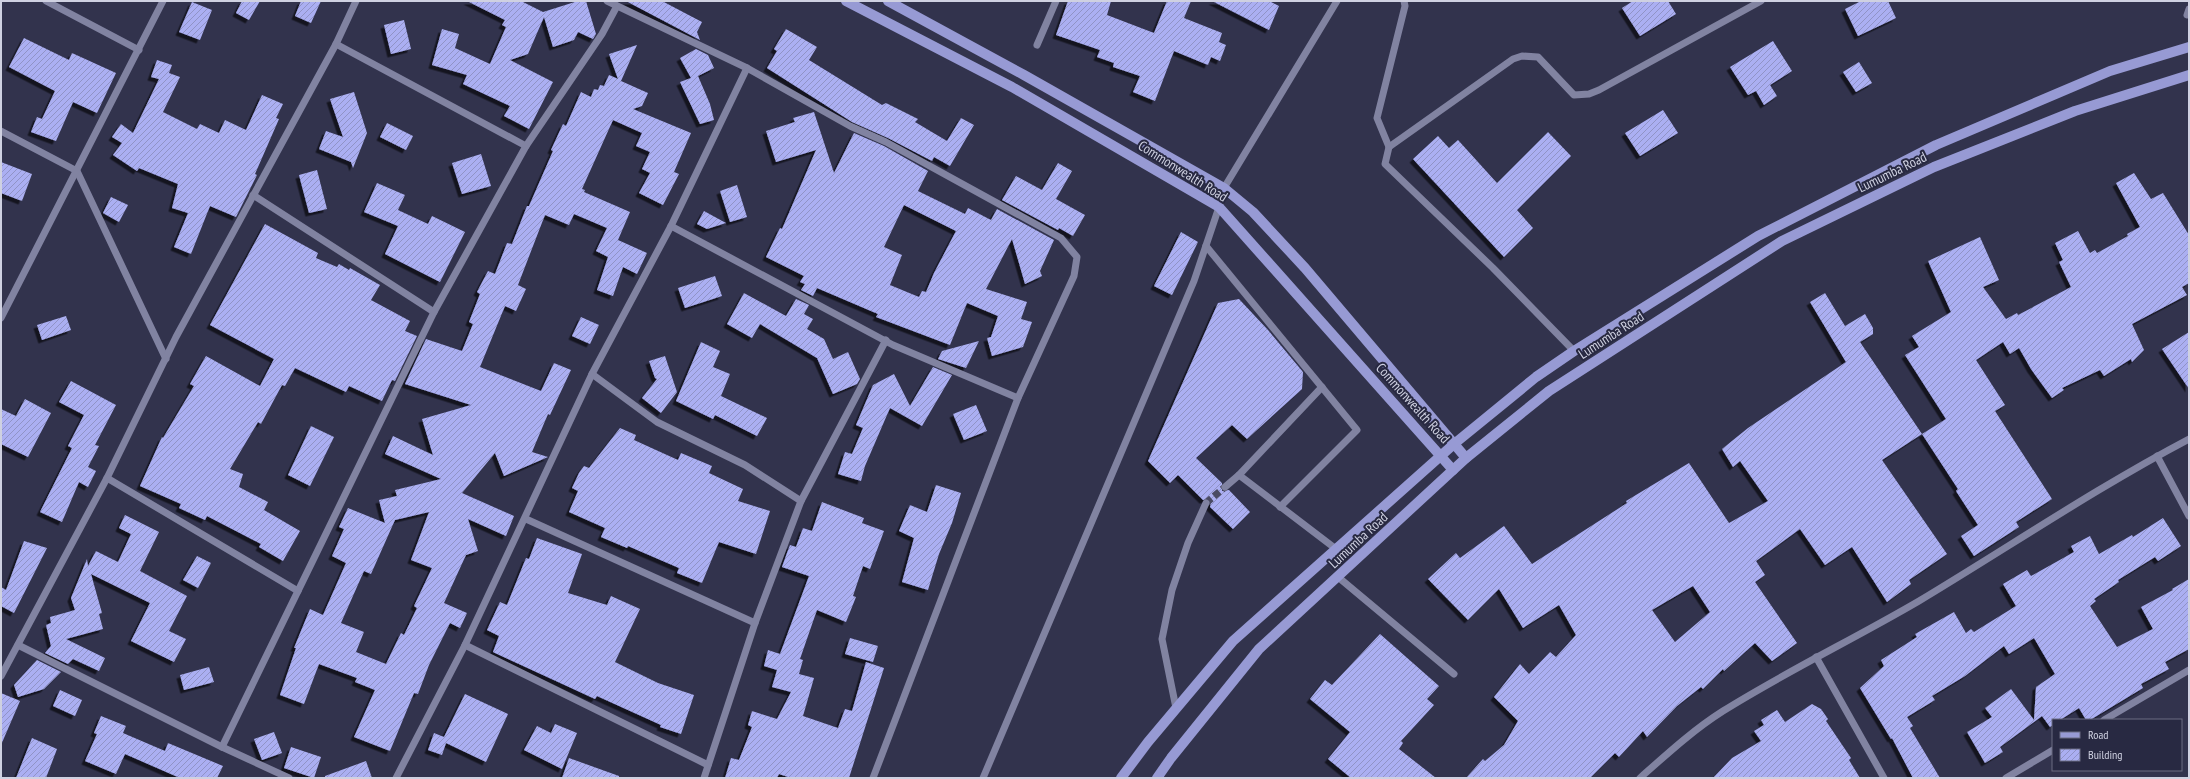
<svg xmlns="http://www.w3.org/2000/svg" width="2190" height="779" font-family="'PT Sans Narrow',sans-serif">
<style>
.building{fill:url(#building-hatch);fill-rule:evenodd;filter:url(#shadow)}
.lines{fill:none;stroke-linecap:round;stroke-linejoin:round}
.minor-tunnel{stroke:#4a4b63;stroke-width:7;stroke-dasharray:7 3.5;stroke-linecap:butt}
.minor{stroke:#8183a1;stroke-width:7}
.major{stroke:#979ad4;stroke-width:10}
.labels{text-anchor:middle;stroke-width:4;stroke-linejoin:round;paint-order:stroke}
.street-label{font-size:14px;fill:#cfd1e1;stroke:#282942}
</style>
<defs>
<pattern id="building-hatch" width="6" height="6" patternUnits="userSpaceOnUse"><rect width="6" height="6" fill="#abaff2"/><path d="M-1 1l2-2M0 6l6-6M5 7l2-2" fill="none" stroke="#9093c6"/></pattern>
<filter id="shadow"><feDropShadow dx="-3.5" dy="3.5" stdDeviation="0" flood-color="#0009"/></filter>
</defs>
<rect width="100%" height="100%" fill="#32334d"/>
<g class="building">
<path d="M 242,1 L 260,1 L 249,20 L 236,13 Z"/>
<path d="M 301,1 L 321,1 L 311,23 L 295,16 Z"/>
<path d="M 467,1 L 521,1 L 543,12 L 578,1 L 586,1 L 596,34 L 593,39 L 578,32 L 574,40 L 553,47 L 544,17 L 528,54 L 510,60 L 553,82 L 529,129 L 504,116 L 510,106 L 463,84 L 467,75 L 432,65 L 442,29 L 459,34 L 455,48 L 490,64 L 506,27 L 502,25 L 505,20 Z"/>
<path d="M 626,1 L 662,1 L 702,22 L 697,32 L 700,40 Z"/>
<path d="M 1068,1 L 1111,1 L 1107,15 L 1154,33 L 1167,1 L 1191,1 L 1184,18 L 1222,33 L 1219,42 L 1226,45 L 1220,61 L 1211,57 L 1208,65 L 1174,51 L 1155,101 L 1133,92 L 1140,76 L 1113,67 L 1114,63 L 1097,57 L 1100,50 L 1056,35 Z"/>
<path d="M 1212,1 L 1269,1 L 1279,6 L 1269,30 Z"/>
<path d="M 1633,1 L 1668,1 L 1676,14 L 1640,36 L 1622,8 Z"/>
<path d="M 1861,1 L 1888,1 L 1896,18 L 1858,36 L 1845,9 Z"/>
<path d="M 192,2 L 212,10 L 200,40 L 179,32 Z"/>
<path d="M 404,20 L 411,49 L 391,54 L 384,25 Z"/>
<path d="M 786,29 L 817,47 L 809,60 L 882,105 L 886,103 L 918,119 L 915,122 L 947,141 L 961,118 L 974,125 L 950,166 L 934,157 L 932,161 L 888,138 L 852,122 L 767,68 L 777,51 L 774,49 Z"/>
<path d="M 24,38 L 69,60 L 72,53 L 116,73 L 97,113 L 73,102 L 56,141 L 31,132 L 37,117 L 42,119 L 55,91 L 9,67 Z"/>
<path d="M 1773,41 L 1792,71 L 1770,85 L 1777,96 L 1764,105 L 1756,91 L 1748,95 L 1730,67 Z"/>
<path d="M 637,45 L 621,81 L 648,93 L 642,106 L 633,109 L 691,133 L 674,172 L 679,174 L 663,205 L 639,193 L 650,173 L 642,169 L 650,152 L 636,146 L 642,133 L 613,120 L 582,189 L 585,190 L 584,192 L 630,212 L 618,240 L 647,253 L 637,274 L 623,267 L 613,296 L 597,290 L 608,257 L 596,251 L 607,228 L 574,214 L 569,225 L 545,215 L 518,285 L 526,289 L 516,311 L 505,306 L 480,367 L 541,391 L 554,363 L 571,370 L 550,415 L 548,414 L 532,452 L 548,457 L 504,476 L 495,453 L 462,493 L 514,516 L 506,536 L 468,519 L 478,551 L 466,555 L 444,603 L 467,613 L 460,628 L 450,623 L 429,665 L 418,694 L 414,693 L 390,751 L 354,737 L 375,690 L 355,682 L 357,678 L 319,664 L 304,704 L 280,695 L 296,648 L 294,648 L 310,609 L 323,615 L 346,563 L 332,556 L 344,529 L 339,527 L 348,508 L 385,523 L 379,500 L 397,496 L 395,490 L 441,479 L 385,454 L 393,436 L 433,455 L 422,419 L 471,405 L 405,384 L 426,339 L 462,351 L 473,324 L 469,322 L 480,294 L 477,292 L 488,271 L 495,274 L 507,243 L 512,244 L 527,206 L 529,206 L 553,151 L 551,150 L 563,124 L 566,126 L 581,92 L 591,97 L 594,89 L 598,90 L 600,85 L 604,86 L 609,75 L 618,79 L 609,54 ZM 429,512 L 411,560 L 432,568 L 414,606 L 417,608 L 404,635 L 401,633 L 386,664 L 356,652 L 364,632 L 341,623 L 364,571 L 371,574 L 395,520 Z"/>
<path d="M 696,49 L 708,55 L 714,68 L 698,76 L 710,104 L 714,120 L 700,124 L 680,82 L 691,78 L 680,58 Z"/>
<path d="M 157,60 L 172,65 L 169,73 L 180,77 L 163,112 L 197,129 L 200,124 L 219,133 L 225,120 L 246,130 L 262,95 L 283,104 L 276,118 L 279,119 L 255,174 L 257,175 L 236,217 L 210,206 L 191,254 L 174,247 L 188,213 L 172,208 L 178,184 L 139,168 L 137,171 L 113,155 L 122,143 L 112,137 L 121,124 L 133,133 L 159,79 L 151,77 Z"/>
<path d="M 1859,62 L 1872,83 L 1856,92 L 1843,72 Z"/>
<path d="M 354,92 L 367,133 L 353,168 L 351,162 L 319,149 L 326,131 L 343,137 L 330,99 Z"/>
<path d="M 1663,110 L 1678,133 L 1640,156 L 1625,133 Z"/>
<path d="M 814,112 L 834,173 L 854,133 L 884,146 L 928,171 L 918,191 L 965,214 L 968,208 L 991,220 L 997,209 L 1054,240 L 1040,271 L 1042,276 L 1025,284 L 1012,239 L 986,289 L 1027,302 L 1021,319 L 1032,322 L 1023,347 L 992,356 L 987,338 L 991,337 L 998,316 L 967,303 L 950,345 L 876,317 L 878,314 L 817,288 L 813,296 L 801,290 L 805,284 L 800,282 L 804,276 L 766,257 L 780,228 L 782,229 L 816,150 L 776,162 L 766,131 L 795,122 L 793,118 ZM 904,205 L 956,231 L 934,273 L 926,292 L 922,291 L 919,297 L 890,285 L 902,255 L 884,247 Z"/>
<path d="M 387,123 L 413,136 L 406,150 L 380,137 Z"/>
<path d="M 1548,132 L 1571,156 L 1517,210 L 1533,228 L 1504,257 L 1413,159 L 1438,136 L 1449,148 L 1458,140 L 1497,183 Z"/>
<path d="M 481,154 L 491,186 L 462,194 L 452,163 Z"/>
<path d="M 1,162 L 32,174 L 22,201 L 1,193 Z"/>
<path d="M 1058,163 L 1072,171 L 1056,199 L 1085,215 L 1073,236 L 1059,228 L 1058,230 L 1002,200 L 1016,176 L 1042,190 Z"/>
<path d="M 317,170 L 327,209 L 309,213 L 299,175 Z"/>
<path d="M 2134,173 L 2151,199 L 2163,193 L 2189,235 L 2189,283 L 2182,287 L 2187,295 L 2132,324 L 2144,350 L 2132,362 L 2131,359 L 2104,376 L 2100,370 L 2062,388 L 2064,390 L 2052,398 L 2031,369 L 2019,348 L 2010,354 L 2003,342 L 1976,360 L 2005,405 L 1995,411 L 2052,499 L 2016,522 L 2019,527 L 1974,556 L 1961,536 L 1978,525 L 1956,491 L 1958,489 L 1922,434 L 1946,419 L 1905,355 L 1919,347 L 1912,336 L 1951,312 L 1928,261 L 1980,237 L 1999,280 L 1983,287 L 2006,319 L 2017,313 L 2018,315 L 2071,287 L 2059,262 L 2063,260 L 2055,243 L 2078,231 L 2090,253 L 2095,250 L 2097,253 L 2128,236 L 2127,234 L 2140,227 L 2116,183 Z"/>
<path d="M 377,183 L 405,195 L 398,210 L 428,224 L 432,216 L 465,232 L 440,282 L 385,254 L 398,226 L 364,212 Z"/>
<path d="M 737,185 L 747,217 L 730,222 L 720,191 Z"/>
<path d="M 111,197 L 128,205 L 119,222 L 103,213 Z"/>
<path d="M 704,211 L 726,223 L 707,229 L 697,224 Z"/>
<path d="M 265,224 L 318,253 L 316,258 L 337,267 L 339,264 L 349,270 L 350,268 L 380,285 L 371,300 L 410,321 L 405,331 L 417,336 L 395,381 L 392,380 L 382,401 L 349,386 L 346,392 L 295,368 L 285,386 L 282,385 L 261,424 L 258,422 L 230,469 L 243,474 L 239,487 L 268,502 L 264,510 L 300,531 L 283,561 L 259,547 L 261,544 L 207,516 L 205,520 L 179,508 L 181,504 L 140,486 L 162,437 L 163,438 L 194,386 L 190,384 L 206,356 L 260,386 L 274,359 L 210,325 Z"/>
<path d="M 1181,232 L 1198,242 L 1172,295 L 1154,286 Z"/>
<path d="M 715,276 L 722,296 L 685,308 L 678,288 Z"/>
<path d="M 744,293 L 786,316 L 796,299 L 809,305 L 804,314 L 813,319 L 807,329 L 824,339 L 833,359 L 848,352 L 860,379 L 857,384 L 833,394 L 817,358 L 760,324 L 752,338 L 727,324 Z"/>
<path d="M 1825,293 L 1845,326 L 1865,314 L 1873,328 L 1873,334 L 1860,342 L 1922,434 L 1882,460 L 1947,554 L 1909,580 L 1911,584 L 1887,602 L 1852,547 L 1825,565 L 1800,529 L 1756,561 L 1765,575 L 1755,582 L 1797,643 L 1772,661 L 1755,643 L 1724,671 L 1723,669 L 1703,689 L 1701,687 L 1677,706 L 1647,737 L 1643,731 L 1619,757 L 1615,753 L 1590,778 L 1466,778 L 1483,759 L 1485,761 L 1504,745 L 1518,721 L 1494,697 L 1520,664 L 1529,674 L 1550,652 L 1556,657 L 1576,635 L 1559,605 L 1523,628 L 1499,589 L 1468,620 L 1428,579 L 1456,553 L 1460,558 L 1504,526 L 1532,564 L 1627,503 L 1626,501 L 1689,463 L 1729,523 L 1768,501 L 1740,461 L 1733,467 L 1722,449 L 1748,428 L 1846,362 L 1810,302 ZM 1693,586 L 1710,612 L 1675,642 L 1652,610 Z"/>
<path d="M 1239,299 L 1268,330 L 1303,372 L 1302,389 L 1247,439 L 1232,425 L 1196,458 L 1222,483 L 1222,491 L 1229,490 L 1250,512 L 1233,529 L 1210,507 L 1211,502 L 1208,499 L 1203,500 L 1178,475 L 1170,483 L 1148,461 L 1218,303 Z"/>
<path d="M 66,316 L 71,330 L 42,340 L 37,325 Z"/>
<path d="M 581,317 L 599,325 L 590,344 L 572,336 Z"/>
<path d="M 2189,332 L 2189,389 L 2162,349 Z"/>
<path d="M 979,341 L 966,368 L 938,359 L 942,351 Z"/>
<path d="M 701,342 L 720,351 L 713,367 L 730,374 L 721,396 L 767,418 L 757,436 L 715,415 L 713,419 L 676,401 Z"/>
<path d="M 665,356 L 677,392 L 661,413 L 642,398 L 657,379 L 655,378 L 649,361 Z"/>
<path d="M 933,367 L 952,375 L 922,426 L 890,408 L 865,466 L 861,481 L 838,474 L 845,452 L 852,454 L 863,428 L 856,425 L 873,385 L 894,374 L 910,406 Z"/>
<path d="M 71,381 L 116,405 L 95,445 L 99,446 L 88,467 L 96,471 L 88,487 L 79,482 L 62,522 L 40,512 L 72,448 L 68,446 L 84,415 L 59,402 Z"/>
<path d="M 25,399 L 51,413 L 28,457 L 1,444 L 1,409 L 16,416 Z"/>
<path d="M 976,405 L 987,431 L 964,440 L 953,414 Z"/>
<path d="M 311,426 L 334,437 L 310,486 L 288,475 Z"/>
<path d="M 620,428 L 636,435 L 634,440 L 678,460 L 681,453 L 712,466 L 709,473 L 743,489 L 738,501 L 770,511 L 756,554 L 719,542 L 702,583 L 677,573 L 679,568 L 628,546 L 627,548 L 601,537 L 605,528 L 569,512 L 578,491 L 572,488 L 579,473 L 584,466 L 589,468 Z"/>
<path d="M 936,485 L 961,493 L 952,523 L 939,554 L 928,590 L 902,582 L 914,538 L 899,531 L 910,505 L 927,512 Z"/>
<path d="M 822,502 L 864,518 L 862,523 L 884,531 L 870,569 L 863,566 L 853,596 L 856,597 L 846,622 L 817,610 L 800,659 L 803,660 L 799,674 L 814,678 L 803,716 L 838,728 L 845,709 L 852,711 L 866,662 L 884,668 L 849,778 L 791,778 L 779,774 L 777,778 L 725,778 L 731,758 L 739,760 L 752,727 L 748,725 L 752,711 L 777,719 L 791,692 L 772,687 L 777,670 L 764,666 L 768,650 L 780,654 L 809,576 L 782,567 L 787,553 L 790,545 L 796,547 L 803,528 L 812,531 Z"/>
<path d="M 125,515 L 159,532 L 140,571 L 187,596 L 169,631 L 186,639 L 174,662 L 131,641 L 150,603 L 91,574 L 102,613 L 99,614 L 103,629 L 66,639 L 105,658 L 99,671 L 73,659 L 68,664 L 45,653 L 51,646 L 46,625 L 51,623 L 50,617 L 75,610 L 71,598 L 87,559 L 88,566 L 96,551 L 118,562 L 131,534 L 119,528 Z"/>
<path d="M 2163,518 L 2181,546 L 2158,561 L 2155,557 L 2118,580 L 2119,582 L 2094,599 L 2096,601 L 2090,606 L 2117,647 L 2153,629 L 2141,607 L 2173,590 L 2172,589 L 2189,579 L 2189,649 L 2165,662 L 2169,669 L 2141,684 L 2143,688 L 2090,720 L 2086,720 L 2079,708 L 2060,720 L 2053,720 L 2053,725 L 2050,727 L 2042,716 L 2000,747 L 2003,752 L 1985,763 L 1967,732 L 1992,717 L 1985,708 L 2011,689 L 2034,720 L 2036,687 L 2055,674 L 2034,638 L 2009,654 L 2004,646 L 1965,676 L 1932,696 L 1935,700 L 1907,717 L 1913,726 L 1910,728 L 1940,778 L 1913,778 L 1892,738 L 1891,739 L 1860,688 L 1884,666 L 1881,660 L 1917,637 L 1915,634 L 1954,612 L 1966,633 L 1971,629 L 1974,632 L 2016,606 L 2003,584 L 2027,570 L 2031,576 L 2074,552 L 2071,546 L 2090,536 L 2099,554 L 2132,535 L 2133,537 Z"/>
<path d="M 537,538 L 582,554 L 568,593 L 607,605 L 611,596 L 640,609 L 615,662 L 658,683 L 694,695 L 681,734 L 660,727 L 661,725 L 597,696 L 595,699 L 569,687 L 493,652 L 499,636 L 487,630 L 500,602 L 507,605 L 526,558 L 529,559 Z"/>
<path d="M 24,541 L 47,548 L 14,613 L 1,606 L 1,587 L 6,590 Z"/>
<path d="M 197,556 L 211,563 L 198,588 L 183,580 Z"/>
<path d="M 1380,634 L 1439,686 L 1427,699 L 1434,705 L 1401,741 L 1403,743 L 1399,749 L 1436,778 L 1351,778 L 1328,759 L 1350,732 L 1310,699 L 1325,680 L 1332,685 Z"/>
<path d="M 850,638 L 878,646 L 873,662 L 845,654 Z"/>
<path d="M 37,660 L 61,672 L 44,689 L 18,697 L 14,685 Z"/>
<path d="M 209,667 L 214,682 L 184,690 L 180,675 Z"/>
<path d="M 60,690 L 82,700 L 75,716 L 53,706 Z"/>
<path d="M 1,693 L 20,701 L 1,745 Z"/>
<path d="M 465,694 L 508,714 L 486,762 L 446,743 L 442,755 L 428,750 L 434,733 L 444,737 Z"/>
<path d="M 1812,704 L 1821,709 L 1828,719 L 1826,721 L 1851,758 L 1849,760 L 1860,778 L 1713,778 L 1732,758 L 1761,741 L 1754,731 L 1764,725 L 1761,720 L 1777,710 L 1785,722 Z"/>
<path d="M 101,716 L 126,726 L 123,733 L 165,751 L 168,743 L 223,766 L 217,778 L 180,778 L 125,754 L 116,774 L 85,761 L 97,734 L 94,733 Z"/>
<path d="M 555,724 L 577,733 L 562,769 L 524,750 L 537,726 L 551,733 Z"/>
<path d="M 274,732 L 282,753 L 262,760 L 254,739 Z"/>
<path d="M 32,738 L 57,749 L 46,778 L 16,778 Z"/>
<path d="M 291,747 L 321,757 L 314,778 L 284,768 Z"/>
<path d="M 569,758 L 619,776 L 619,778 L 562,778 Z"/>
<path d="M 366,761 L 372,778 L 325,778 L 325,776 Z"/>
</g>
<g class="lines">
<path class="minor-tunnel" d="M 1206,503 L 1225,487"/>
<g class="minor">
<path d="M 46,1 L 139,50"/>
<path d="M 607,1 L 747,68 L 850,126 L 886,142 L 1061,238 L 1077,257 L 1074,276 L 1018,398 L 873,778"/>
<path d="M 2187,15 L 2189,9"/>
<path d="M 336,44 L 526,146"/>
<path d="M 1037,45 L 1056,1"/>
<path d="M 1,131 L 77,171 L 166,359"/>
<path d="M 1389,147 L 1377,118 L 1405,6 L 1404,1"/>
<path d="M 253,195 L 434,312"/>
<path d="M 671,226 L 893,345 L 1018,398"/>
<path d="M 1206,246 L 1357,430 L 1280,507"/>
<path d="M 1,318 L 163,1"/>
<path d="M 1574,351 L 1493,268 L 1385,164 L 1389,147 L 1513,59 L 1522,56 L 1538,57 L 1574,95 L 1589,94 L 1599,90 L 1761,1"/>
<path d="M 592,374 L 657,422 L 745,465 L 801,501"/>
<path d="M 2157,456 L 2189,516"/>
<path d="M 1239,475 L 1322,387"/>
<path d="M 107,478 L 298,591"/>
<path d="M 1225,487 L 1239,475 L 1336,549"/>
<path d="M 526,519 L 755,623"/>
<path d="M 1338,577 L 1454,674"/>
<path d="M 18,645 L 222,747 L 289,778"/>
<path d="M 465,645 L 708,765"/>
<path d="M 1816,657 L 1884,778"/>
<path d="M 1,676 L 107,478 L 176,337 L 336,44 L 356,1"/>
<path d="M 1176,708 L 1162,639 L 1172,590 L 1188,543 L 1206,503"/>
<path d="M 2104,720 L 2189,670"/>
<path d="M 222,747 L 434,312 L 526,146 L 602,34 L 617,6"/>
<path d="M 396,778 L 465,645 L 592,374 L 671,226 L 747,68"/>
<path d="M 704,778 L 755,623 L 801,501 L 886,340"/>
<path d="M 983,778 L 1194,281 L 1219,207 L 1224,188 L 1337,1"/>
<path d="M 1640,778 C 1667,754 1693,730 1723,711 C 1787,671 1854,639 1919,601 C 2009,547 2096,488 2189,439"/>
<path d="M 2006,778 L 2053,750"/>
</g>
<g class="major">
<path d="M 846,1 L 1012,87 L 1219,207 L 1453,470"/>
<path d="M 888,1 L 1024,75 L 1224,188 L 1253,212 L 1305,268 L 1466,458"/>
<path d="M 1121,778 L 1148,742 L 1233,641 L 1454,444 L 1536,377 L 1574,351 L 1758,236 L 1936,145 L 2110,71 L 2189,47"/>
<path d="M 1157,778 L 1171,758 L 1259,649 L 1466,458 L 1549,391 L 1782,241 L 1934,167 L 2075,111 L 2189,75"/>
</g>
</g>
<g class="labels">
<g class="street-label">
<text transform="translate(1183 171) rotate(32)" y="5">Commonwealth Road</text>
<text transform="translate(1892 172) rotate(-26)" y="5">Lumumba Road</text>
<text transform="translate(1611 335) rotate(-33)" y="5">Lumumba Road</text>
<text transform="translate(1413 403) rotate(48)" y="5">Commonwealth Road</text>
<text transform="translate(1358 540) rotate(-43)" y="5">Lumumba Road</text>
</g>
</g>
<rect width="2190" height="779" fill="none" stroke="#cfd1e1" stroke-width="4"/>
<rect x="2052" y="719" width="130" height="52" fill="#282942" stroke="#6b6c82"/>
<rect x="2060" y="732" width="20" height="6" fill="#979ad4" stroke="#6b6c82"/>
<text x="2088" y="739" font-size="12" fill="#cfd1e1">Road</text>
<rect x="2060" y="749" width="20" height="12" fill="url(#building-hatch)" stroke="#6b6c82"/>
<text x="2088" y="759" font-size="12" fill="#cfd1e1">Building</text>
</svg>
